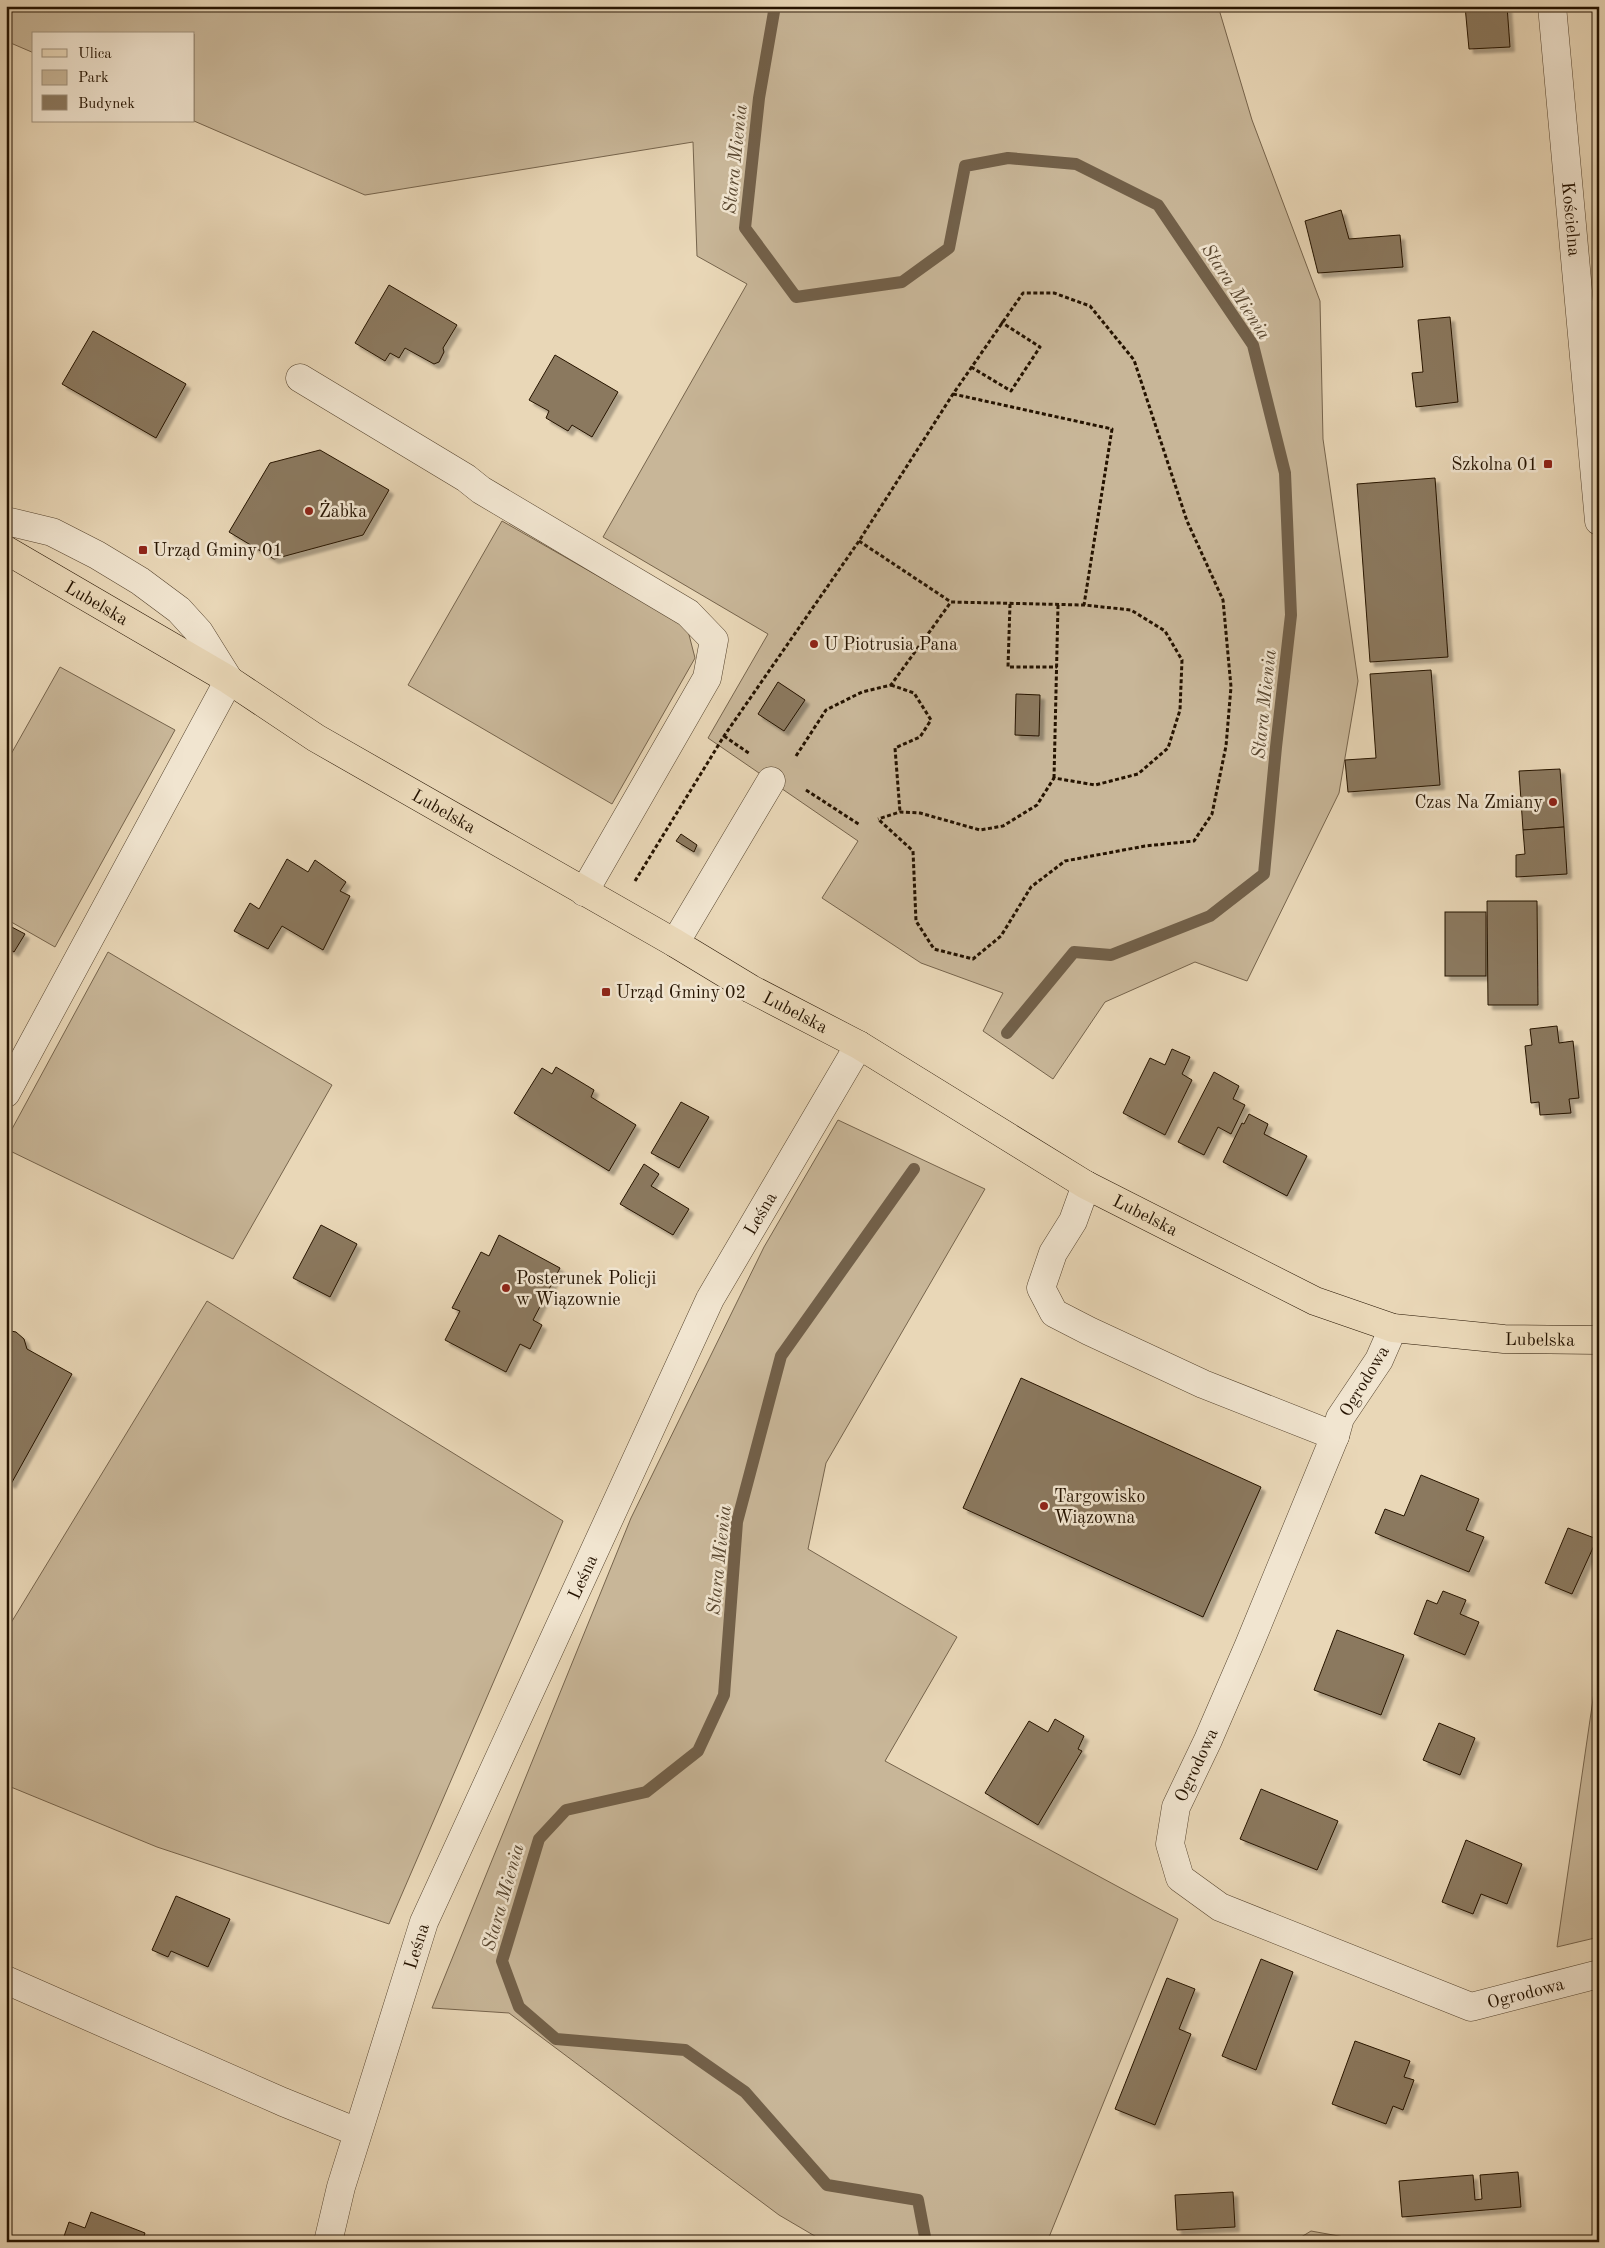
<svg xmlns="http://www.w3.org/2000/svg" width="1605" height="2248" font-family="'Old Standard TT',serif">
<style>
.green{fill:#c8b698;stroke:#76644c}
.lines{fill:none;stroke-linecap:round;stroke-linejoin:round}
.stream{stroke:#726049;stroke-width:12}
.building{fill:#8b795f;stroke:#251300;filter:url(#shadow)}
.minor-casing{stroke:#56442e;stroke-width:29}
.major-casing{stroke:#251300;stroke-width:29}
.path{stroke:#251300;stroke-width:3;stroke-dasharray:4 2.5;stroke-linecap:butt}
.minor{stroke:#f1e5d0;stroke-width:28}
.major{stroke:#e9d7b7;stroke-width:28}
.poi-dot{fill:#8f2418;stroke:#f1e5d0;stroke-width:2}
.labels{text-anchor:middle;stroke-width:5;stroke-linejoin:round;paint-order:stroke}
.street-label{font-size:18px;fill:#251300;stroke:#f1e5d0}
.poi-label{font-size:18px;fill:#251300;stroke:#f1e5d0;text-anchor:start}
.water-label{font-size:19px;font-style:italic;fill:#594730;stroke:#f1e5d0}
</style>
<defs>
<filter id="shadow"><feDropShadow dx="4.5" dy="4.5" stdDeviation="1" flood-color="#0004"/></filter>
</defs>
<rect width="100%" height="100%" fill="#e9d7b7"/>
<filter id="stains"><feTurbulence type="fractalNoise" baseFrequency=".004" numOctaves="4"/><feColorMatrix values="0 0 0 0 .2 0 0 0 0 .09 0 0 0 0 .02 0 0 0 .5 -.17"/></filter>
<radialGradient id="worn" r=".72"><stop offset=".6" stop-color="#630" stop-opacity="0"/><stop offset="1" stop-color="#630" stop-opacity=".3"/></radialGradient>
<g class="green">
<path d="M 6,6 L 1218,6 L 1252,120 L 1320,301 L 1323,439 L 1358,681 L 1339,793 L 1247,981 L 1195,962 L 1105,1002 L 1053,1079 L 983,1031 L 1003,993 L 921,963 L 822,898 L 858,841 L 708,738 L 768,634 L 603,537 L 747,284 L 697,256 L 693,142 L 365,195 L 194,121 L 194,34 L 34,34 L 34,53 L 6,41 Z"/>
<path d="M 502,521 L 687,627 L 695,658 L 612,804 L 408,685 Z"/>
<path d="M 60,667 L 175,730 L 55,947 L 6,919 L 6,763 Z"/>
<path d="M 108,952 L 332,1085 L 233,1259 L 6,1149 L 6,1140 Z"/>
<path d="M 838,1120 L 985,1189 L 826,1463 L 808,1549 L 957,1637 L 885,1761 L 1178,1919 L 1047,2242 L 825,2242 L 779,2215 L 509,2013 L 432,2008 L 631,1518 L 764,1247 Z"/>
<path d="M 207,1301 L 563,1521 L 389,1924 L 157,1847 L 6,1785 L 6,1631 Z"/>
<path d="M 1599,1658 L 1599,1937 L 1557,1947 Z"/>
<path d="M 1311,2231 L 1372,2242 L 1293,2242 Z"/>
</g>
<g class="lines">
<g class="stream">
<path d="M 775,6 L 759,98 L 745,228 L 796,297 L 902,282 L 949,248 L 965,166 L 1008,158 L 1076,164 L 1158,205 L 1253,345 L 1285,473 L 1291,615 L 1276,747 L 1264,874 L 1210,916 L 1111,955 L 1074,952 L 1007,1033"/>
<path d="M 914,1169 L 781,1356 L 737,1522 L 724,1695 L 698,1751 L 646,1792 L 566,1810 L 539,1839 L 502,1961 L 519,2007 L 556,2039 L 685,2050 L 745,2092 L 827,2185 L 918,2200 L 926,2242"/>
</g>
</g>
<g class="building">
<path d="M 1465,6 L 1507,6 L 1510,47 L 1469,49 Z"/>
<path d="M 1341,210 L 1349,239 L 1400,235 L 1403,267 L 1318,273 L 1305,221 Z"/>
<path d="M 389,285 L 457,325 L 443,348 L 444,352 L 439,362 L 434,364 L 405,348 L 399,358 L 390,353 L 385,361 L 355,343 Z"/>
<path d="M 1450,317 L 1458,402 L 1416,407 L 1412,373 L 1423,372 L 1418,320 Z"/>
<path d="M 93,331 L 186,384 L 156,438 L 62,384 Z"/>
<path d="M 555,355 L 618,392 L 592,437 L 572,425 L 568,431 L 546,418 L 549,411 L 529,400 Z"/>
<path d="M 320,450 L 389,490 L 363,535 L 274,559 L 229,532 L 270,463 Z"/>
<path d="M 1435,478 L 1448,657 L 1370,662 L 1357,484 Z"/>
<path d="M 1431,670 L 1440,785 L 1348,792 L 1345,760 L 1376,758 L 1370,674 Z"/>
<path d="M 778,682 L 805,700 L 784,731 L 758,714 Z"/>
<path d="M 1016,694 L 1040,695 L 1039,736 L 1015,735 Z"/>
<path d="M 1560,769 L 1564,827 L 1523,830 L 1519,771 Z"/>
<path d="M 1564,827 L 1567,874 L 1516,877 L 1516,855 L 1525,854 L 1523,830 Z"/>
<path d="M 681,834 L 697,845 L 694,852 L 676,841 Z"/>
<path d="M 287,859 L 308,872 L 315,860 L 346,882 L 340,891 L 350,896 L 323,950 L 282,926 L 268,949 L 234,931 L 250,903 L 259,909 Z"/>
<path d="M 1487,901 L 1537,901 L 1538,1005 L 1488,1005 Z"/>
<rect x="1445" y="912" width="41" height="64"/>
<path d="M 6,924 L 25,934 L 14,952 L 6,947 Z"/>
<path d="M 1557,1026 L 1559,1043 L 1573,1041 L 1579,1098 L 1569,1099 L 1571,1113 L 1540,1115 L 1539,1102 L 1531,1103 L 1525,1046 L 1532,1045 L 1530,1029 Z"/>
<path d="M 1172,1049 L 1190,1057 L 1182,1074 L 1192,1080 L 1165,1135 L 1123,1113 L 1150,1058 L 1165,1065 Z"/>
<path d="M 556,1067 L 594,1090 L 591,1097 L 636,1125 L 609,1171 L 514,1113 L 542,1068 L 552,1074 Z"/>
<path d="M 1214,1072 L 1239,1086 L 1233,1099 L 1245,1105 L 1231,1134 L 1218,1127 L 1204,1155 L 1178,1142 Z"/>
<path d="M 681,1102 L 709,1117 L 679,1168 L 651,1153 Z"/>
<path d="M 1249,1114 L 1268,1124 L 1264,1134 L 1307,1156 L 1287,1196 L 1223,1162 L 1242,1123 L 1244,1124 Z"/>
<path d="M 644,1164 L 659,1174 L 651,1186 L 689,1209 L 673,1235 L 620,1204 Z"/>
<path d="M 321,1225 L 357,1244 L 330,1297 L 293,1278 Z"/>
<path d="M 499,1235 L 560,1268 L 533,1320 L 542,1325 L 530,1349 L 520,1344 L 506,1372 L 445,1340 L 460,1311 L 452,1308 L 481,1252 L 489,1256 Z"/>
<path d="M 6,1330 L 16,1332 L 24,1339 L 27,1349 L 72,1374 L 11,1484 L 6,1481 Z"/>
<path d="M 1021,1378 L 1261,1487 L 1203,1617 L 963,1508 Z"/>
<path d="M 1421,1475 L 1479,1499 L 1466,1530 L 1484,1537 L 1469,1572 L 1375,1533 L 1385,1509 L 1404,1516 Z"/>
<path d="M 1568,1528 L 1597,1539 L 1572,1594 L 1545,1583 Z"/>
<path d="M 1443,1591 L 1466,1600 L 1460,1614 L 1479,1622 L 1465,1655 L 1414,1634 L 1427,1600 L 1437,1604 Z"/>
<path d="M 1337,1630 L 1404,1655 L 1381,1715 L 1314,1690 Z"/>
<path d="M 1055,1719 L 1084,1736 L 1078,1749 L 1082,1751 L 1038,1825 L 985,1793 L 1029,1721 L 1048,1732 Z"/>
<path d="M 1439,1723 L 1475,1738 L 1460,1775 L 1423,1760 Z"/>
<path d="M 1261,1789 L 1338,1821 L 1317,1870 L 1240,1839 Z"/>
<path d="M 1466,1840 L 1522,1864 L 1507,1904 L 1481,1894 L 1473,1914 L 1442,1902 Z"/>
<path d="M 176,1896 L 230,1919 L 208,1967 L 171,1951 L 168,1957 L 152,1950 Z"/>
<path d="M 1261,1959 L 1293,1972 L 1256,2070 L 1222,2056 Z"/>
<path d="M 1167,1978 L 1195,1989 L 1179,2029 L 1191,2034 L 1155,2125 L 1115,2109 Z"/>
<path d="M 1355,2041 L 1410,2061 L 1404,2077 L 1414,2080 L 1403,2110 L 1393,2106 L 1386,2124 L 1332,2104 Z"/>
<path d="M 1518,2172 L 1521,2207 L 1402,2217 L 1399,2181 L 1473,2175 L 1475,2200 L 1482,2199 L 1480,2175 Z"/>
<path d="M 1233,2192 L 1235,2227 L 1177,2230 L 1175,2195 Z"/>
<path d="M 91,2212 L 145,2233 L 142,2242 L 62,2242 L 69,2222 L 85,2228 Z"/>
</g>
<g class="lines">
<defs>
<g id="minor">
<path id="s1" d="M 1552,6 L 1599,521"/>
<path d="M 300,378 L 466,478 L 481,490 L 688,613 L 714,640 L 707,678 L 584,892"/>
<path d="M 6,521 L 52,532 L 97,555 L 140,581 L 179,610 L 199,632 L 229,680 L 6,1093"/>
<path d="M 675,943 L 771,781"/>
<path d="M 1086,1185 L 1073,1221 L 1053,1253 L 1041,1288 L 1054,1313 L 1089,1331 L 1203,1384 L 1335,1436"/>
<path id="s2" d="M 1393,1328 L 1379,1360 L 1340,1418 L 1335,1436 L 1249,1645 L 1208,1740 L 1176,1807 L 1170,1844 L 1180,1878 L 1220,1907 L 1471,2007 L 1599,1974"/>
<path d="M 6,1980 L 283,2102 L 357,2132"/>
<path id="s3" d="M 328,2242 L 341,2187 L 424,1922 L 710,1299 L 859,1045"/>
</g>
<g id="major">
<path id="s4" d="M 6,550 L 229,680 L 316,738 L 675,943 L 751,989 L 859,1045 L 1086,1185 L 1315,1301 L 1393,1328 L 1504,1339 L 1599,1340"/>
</g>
</defs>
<use href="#minor" class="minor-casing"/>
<use href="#major" class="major-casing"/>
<g class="path">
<path d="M 971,367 L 1011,391 L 1040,347 L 1001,322"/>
<path d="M 953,394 L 1112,429 L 1084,605"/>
<path d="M 859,541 L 951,602 L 1084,605 L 1131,610 L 1165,631 L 1182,660 L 1180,710 L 1168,748 L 1138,774 L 1095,785 L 1054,778 L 1037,805 L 1003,826 L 980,830 L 920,813 L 900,812 L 878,819"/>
<path d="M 1010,604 L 1008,667 L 1057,667"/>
<path d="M 891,685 L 914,693 L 931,720 L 920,737 L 895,748 L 900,812"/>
<path d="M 724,736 L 750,754"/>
<path d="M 796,756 L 826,710 L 862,692 L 891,685 L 951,602"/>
<path d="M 1054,778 L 1058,605"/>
<path d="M 806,790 L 860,825"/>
<path d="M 635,881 L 724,736 L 859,541 L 953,394 L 1023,293 L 1054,293 L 1090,306 L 1134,360 L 1187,521 L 1223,600 L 1231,687 L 1226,746 L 1212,814 L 1194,841 L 1145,846 L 1065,861 L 1031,887 L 1001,936 L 973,959 L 934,949 L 916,921 L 913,851 L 878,819"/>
</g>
<use href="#minor" class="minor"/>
<use href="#major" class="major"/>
</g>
<g class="poi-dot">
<rect x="1543" y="459" width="10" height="10" rx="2.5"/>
<circle cx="309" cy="511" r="5"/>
<rect x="138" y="545" width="10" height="10" rx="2.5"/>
<circle cx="814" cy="644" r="5"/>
<circle cx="1553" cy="802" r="5"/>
<rect x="601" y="987" width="10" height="10" rx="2.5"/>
<circle cx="506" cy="1288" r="5"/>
<circle cx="1044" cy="1506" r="5"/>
</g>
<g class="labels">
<g class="street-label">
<text dy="6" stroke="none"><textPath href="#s1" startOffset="214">Kościelna</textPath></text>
<text dy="6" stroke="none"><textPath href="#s4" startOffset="105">Lubelska</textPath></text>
<text dy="6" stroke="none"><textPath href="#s4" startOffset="510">Lubelska</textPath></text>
<text dy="6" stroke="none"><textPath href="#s4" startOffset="915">Lubelska</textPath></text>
<text dy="6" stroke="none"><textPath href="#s3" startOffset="1119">Leśna</textPath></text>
<text dy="6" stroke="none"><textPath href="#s4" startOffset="1320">Lubelska</textPath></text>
<text dy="6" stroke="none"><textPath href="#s4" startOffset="1740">Lubelska</textPath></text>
<text transform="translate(1364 1381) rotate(-59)" y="6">Ogrodowa</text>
<text dy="6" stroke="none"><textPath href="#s3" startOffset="714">Leśna</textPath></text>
<text transform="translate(1196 1765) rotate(-65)" y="6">Ogrodowa</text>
<text dy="6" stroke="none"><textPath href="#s3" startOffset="309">Leśna</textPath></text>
<text dy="6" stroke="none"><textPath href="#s2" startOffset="976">Ogrodowa</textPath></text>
</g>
<g class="poi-label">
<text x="1538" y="470" text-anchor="end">Szkolna 01</text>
<text x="319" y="517">Żabka</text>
<text x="153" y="556">Urząd Gminy 01</text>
<text x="824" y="650">U Piotrusia Pana</text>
<text x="1543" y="808" text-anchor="end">Czas Na Zmiany</text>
<text x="616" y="998">Urząd Gminy 02</text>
<text x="516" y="1284">Posterunek Policji<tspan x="516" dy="21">w Wiązownie</tspan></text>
<text x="1054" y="1502">Targowisko<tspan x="1054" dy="21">Wiązowna</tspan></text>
</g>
<g class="water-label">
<text transform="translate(734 159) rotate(-84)" y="7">Stara Mienia</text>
<text transform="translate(1237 291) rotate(57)" y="7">Stara Mienia</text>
<text transform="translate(1263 704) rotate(-84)" y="7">Stara Mienia</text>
<text transform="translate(718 1560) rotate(-84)" y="7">Stara Mienia</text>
<text transform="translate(502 1897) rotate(-74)" y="7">Stara Mienia</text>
</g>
</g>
<rect width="1605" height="2248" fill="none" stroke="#e9d7b7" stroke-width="25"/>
<rect x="8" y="8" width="1590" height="2233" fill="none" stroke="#251300" stroke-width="2.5"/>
<rect x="12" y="12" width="1580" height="2223" fill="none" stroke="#251300"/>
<rect x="32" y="32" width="162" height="90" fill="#f1e5d0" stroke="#9f917d"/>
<rect x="42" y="49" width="25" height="8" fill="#e9d7b7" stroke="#9f917d"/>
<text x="78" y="58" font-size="15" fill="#251300">Ulica</text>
<rect x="42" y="70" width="25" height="15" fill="#c8b698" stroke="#9f917d"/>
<text x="78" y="82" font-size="15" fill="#251300">Park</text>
<rect x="42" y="95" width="25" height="15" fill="#8b795f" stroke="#9f917d"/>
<text x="78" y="108" font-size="15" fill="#251300">Budynek</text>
<rect width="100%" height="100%" filter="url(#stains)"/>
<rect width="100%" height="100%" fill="url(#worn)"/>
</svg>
